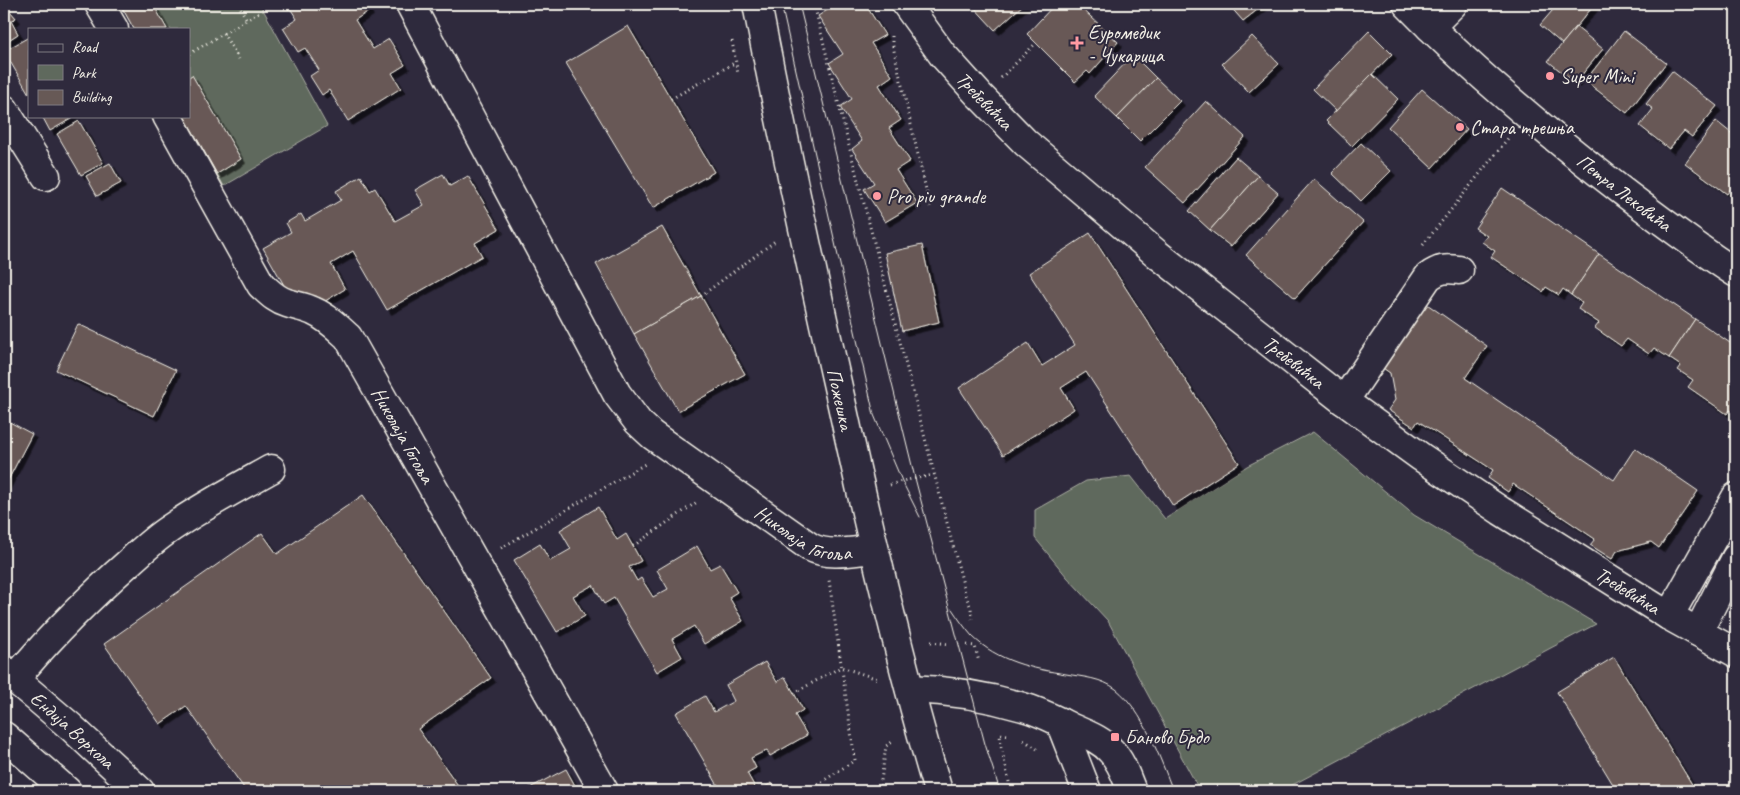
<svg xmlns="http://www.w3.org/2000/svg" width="1740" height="795" font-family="Caveat,sans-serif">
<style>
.green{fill:#5f695d;stroke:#aaada2}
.building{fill:#675956;stroke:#f4f1e8;filter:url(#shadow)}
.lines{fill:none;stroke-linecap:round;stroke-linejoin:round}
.minor-casing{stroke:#f4f1e8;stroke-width:31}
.major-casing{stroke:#f4f1e8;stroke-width:31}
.path{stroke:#f4f1e8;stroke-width:3;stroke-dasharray:1 4;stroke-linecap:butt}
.minor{stroke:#2f2a3d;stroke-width:28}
.major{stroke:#2f2a3d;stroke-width:28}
.tram{stroke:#f4f1e8;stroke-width:1}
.poi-dot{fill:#ff9aa2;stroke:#2f2a3d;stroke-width:2}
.labels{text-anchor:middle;stroke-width:4;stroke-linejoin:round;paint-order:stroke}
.poi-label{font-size:20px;fill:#f4f1e8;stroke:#2f2a3d;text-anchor:start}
.street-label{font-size:20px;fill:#f4f1e8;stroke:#2f2a3d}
</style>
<defs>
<filter id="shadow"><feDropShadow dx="4.5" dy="4.5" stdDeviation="0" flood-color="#0009"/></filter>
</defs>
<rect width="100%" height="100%" fill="#2f2a3d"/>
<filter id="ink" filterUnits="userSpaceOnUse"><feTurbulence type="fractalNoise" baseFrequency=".02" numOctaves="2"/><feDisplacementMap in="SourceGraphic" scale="10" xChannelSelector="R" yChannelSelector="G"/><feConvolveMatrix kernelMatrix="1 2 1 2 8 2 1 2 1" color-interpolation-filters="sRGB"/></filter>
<g filter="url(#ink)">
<g class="green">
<path d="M 120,4 L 260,4 L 327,126 L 224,186 L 184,116 L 189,116 L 189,29 L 134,29 Z"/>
<path d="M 1313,432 L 1414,515 L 1596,624 L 1281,791 L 1200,791 L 1108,621 L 1067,577 L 1035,538 L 1035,510 L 1086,481 L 1131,476 L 1165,519 L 1247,466 Z"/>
</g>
<g class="building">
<path d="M 4,4 L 16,18 L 11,21 L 18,34 L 4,43 Z"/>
<path d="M 120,4 L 153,4 L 167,29 L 134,29 Z"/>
<path d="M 290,4 L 365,4 L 369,11 L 355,20 L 373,49 L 389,39 L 405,65 L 392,73 L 401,88 L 348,121 L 329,90 L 322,95 L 310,76 L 319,70 L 305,48 L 298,52 L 283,28 L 297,19 L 288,5 Z"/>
<path d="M 837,4 L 865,4 L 885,35 L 871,43 L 892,76 L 879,85 L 901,120 L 889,128 L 910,161 L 896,170 L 917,203 L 885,222 L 864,189 L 874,183 L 852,149 L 862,141 L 840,107 L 852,99 L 829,63 L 843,54 L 818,16 Z"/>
<path d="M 971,4 L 1024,4 L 995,30 Z"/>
<path d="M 1055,4 L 1077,4 L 1118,42 L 1090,74 L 1087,71 L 1075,82 L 1027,34 Z"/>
<path d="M 1228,4 L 1265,4 L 1243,21 Z"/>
<path d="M 1558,4 L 1595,4 L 1562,44 L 1540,25 Z"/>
<path d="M 628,26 L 714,172 L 653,208 L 566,63 Z"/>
<path d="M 1576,27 L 1603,49 L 1575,83 L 1548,61 Z"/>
<path d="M 1369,31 L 1392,54 L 1336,111 L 1313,89 Z"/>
<path d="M 1624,31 L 1666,63 L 1627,113 L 1585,81 Z"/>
<path d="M 1252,36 L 1279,64 L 1249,92 L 1222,64 Z"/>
<path d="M 29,37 L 29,94 L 4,51 Z"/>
<path d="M 1133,55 L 1156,78 L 1117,118 L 1094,96 Z"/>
<path d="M 1672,71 L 1717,106 L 1692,137 L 1684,131 L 1669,149 L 1640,126 L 1653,109 L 1646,104 Z"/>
<path d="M 1372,74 L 1398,99 L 1352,146 L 1326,121 Z"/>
<path d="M 192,75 L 241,159 L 217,174 L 184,116 L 189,116 L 189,77 Z"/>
<path d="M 1156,78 L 1180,101 L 1140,141 L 1117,118 Z"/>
<path d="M 1422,89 L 1467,129 L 1432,168 L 1388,127 Z"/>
<path d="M 1206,101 L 1245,137 L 1185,203 L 1145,167 Z"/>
<path d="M 42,116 L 76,116 L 50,131 Z"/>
<path d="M 79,121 L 103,163 L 81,175 L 57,134 Z"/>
<path d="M 1716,121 L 1736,137 L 1736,181 L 1727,194 L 1685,163 Z"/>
<path d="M 1361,143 L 1391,171 L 1361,201 L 1332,173 Z"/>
<path d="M 1236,157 L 1258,176 L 1210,230 L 1189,211 Z"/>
<path d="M 110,163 L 121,183 L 97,196 L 86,176 Z"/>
<path d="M 443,174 L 450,186 L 468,176 L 499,229 L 475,243 L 482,256 L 387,310 L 353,251 L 331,264 L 345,289 L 317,306 L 310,294 L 294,303 L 263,248 L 291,232 L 286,223 L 301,214 L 305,221 L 341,200 L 336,191 L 361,176 L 370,191 L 375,188 L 395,221 L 424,205 L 415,190 Z"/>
<path d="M 1258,176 L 1278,193 L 1231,247 L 1210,230 Z"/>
<path d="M 1314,179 L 1363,222 L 1295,298 L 1246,255 Z"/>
<path d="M 1502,188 L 1599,254 L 1571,295 L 1563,289 L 1559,295 L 1546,287 L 1543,292 L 1491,257 L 1495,251 L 1482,242 L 1487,236 L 1475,228 Z"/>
<path d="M 662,227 L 701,296 L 634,334 L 596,264 Z"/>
<path d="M 1090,233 L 1239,463 L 1173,506 L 1086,372 L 1061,388 L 1074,409 L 1003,455 L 959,388 L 1028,343 L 1042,366 L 1075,345 L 1029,273 Z"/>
<path d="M 922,245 L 939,322 L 902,331 L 885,253 Z"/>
<path d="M 1599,254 L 1695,319 L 1669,358 L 1654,348 L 1649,354 L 1627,339 L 1621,346 L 1595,328 L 1599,323 L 1578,309 L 1582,303 L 1571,295 Z"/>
<path d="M 701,296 L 745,374 L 678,411 L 634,334 Z"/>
<path d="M 1424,302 L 1487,346 L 1465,378 L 1614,480 L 1635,448 L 1698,491 L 1659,548 L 1651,542 L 1617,551 L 1612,559 L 1590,545 L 1595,539 L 1513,484 L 1508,492 L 1488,478 L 1493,470 L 1418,421 L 1414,427 L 1388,410 L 1395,400 L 1390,373 L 1380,366 Z"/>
<path d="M 1695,319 L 1736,347 L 1736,415 L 1730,410 L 1727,414 L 1688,387 L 1693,380 L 1678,370 L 1681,366 L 1669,358 Z"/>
<path d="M 78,324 L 176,370 L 154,416 L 56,370 Z"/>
<path d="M 4,419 L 32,434 L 4,488 Z"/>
<path d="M 363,495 L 491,678 L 418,729 L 462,791 L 246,791 L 186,706 L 160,724 L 104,644 L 262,533 L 277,554 Z"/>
<path d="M 598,507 L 617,540 L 626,534 L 641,561 L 629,567 L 637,581 L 641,578 L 653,597 L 668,589 L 657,570 L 697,546 L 710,569 L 720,564 L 737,592 L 729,597 L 743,621 L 704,644 L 694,626 L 672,639 L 682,657 L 657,672 L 614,598 L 604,604 L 593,585 L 573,596 L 585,616 L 557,632 L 514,560 L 540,544 L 550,561 L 571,549 L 560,530 Z"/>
<path d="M 1614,657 L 1693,786 L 1684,791 L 1617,791 L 1557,692 Z"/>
<path d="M 765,662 L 777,682 L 785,677 L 794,693 L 803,710 L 795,715 L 807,735 L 770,756 L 767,750 L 751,758 L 756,768 L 747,773 L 757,791 L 772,783 L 776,791 L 716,791 L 720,789 L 676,713 L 705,696 L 714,712 L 734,701 L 726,685 Z"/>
<path d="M 566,769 L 578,791 L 524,791 Z"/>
</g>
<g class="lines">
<defs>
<g id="minor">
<path d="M 99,4 L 114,29"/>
<path id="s1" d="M 410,4 L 617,394 L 638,422 L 652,435 L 810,547 C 830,557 853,551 874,549"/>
<path id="s2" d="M 906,4 L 942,54 L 979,95 L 1026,143 L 1157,254 L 1344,401 L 1421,457 L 1501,511 L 1669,616 L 1736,653"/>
<path id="s3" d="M 1407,4 C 1473,72 1547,133 1622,191 C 1659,219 1697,248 1736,273"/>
<path d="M 1430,27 L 1453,4"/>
<path d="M 4,109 L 46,176"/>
<path id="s4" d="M 167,116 L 261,285 C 269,292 276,300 287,303 C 296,306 305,307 313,311 C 327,317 338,328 348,337 L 604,791"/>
<path d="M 1344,401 L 1428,277 C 1439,269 1446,268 1459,270"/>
<path d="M 1669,616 L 1736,497"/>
<path d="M 1698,632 L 1736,558"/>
<path d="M 15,679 C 46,641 80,607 116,574 C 132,560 148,544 165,532 C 199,508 235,489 271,469"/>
<path d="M 910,689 C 948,690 986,696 1023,707 C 1039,711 1056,720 1072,728 C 1085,734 1101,739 1111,751 C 1122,762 1126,777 1132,791"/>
<path d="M 1060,722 L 1087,791"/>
</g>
<g id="major">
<path id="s5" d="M 757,4 C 783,138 812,272 842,405 C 870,534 900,664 938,791"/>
<path id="s6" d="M 4,670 L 71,727 L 140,791"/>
<path d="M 4,736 L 67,791"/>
</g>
</defs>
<use href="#minor" class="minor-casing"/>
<use href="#major" class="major-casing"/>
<g class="path">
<path d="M 238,4 L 247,20"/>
<path d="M 814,4 L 848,142 L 966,596 L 971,608 L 972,619"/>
<path d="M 223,33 L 239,59"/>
<path d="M 892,36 L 892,42 L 930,207"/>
<path d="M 732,41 L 738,74"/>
<path d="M 189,54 L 273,4"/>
<path d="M 1001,78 L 1036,43"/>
<path d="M 671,99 L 736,62"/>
<path d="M 1423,245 L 1509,137"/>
<path d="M 701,296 L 775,241"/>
<path d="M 890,485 L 902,481 L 934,475"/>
<path d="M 633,546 L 697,502"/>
<path d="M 501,548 L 645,464"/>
<path d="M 931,642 L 949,644"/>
<path d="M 967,645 L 975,646 L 979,662"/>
<path d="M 794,693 L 841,667 L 878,679"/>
<path d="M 1007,735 L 1000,734 L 1001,746 L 1011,791"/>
<path d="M 1024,740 L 1037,749"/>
<path d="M 807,791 L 811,789 L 827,791"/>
<path d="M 812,791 L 811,789 L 855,760 L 829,580"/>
<path d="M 848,791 L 880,788 L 886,746 L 894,741"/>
</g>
<use href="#minor" class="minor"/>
<use href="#major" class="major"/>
<g class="tram">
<path d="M 781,4 L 874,415 L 902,481 L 920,517"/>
<path d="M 799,4 L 915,478 L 985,744 L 1000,791"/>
<path d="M 952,609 C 958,618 965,628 972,636 C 997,661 1033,669 1066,674 C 1083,677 1101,678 1116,689 C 1143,710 1161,760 1173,791"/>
</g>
</g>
</g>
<g class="poi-dot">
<path d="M1074.5 35.5h5v5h5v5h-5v5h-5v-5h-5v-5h5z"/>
<circle cx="1550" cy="76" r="5"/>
<circle cx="1460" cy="127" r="5"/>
<circle cx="877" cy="196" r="5"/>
<rect x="1110" y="732" width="10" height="10" rx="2.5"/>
</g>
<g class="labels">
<g class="poi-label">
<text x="1088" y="39">Еуромедик<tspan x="1088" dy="23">- Чукарица</tspan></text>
<text x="1560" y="83">Super Mini</text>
<text x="1470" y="134">Стара трешња</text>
<text x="887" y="203">Pro piu grande</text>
<text x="1125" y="744">Баново Брдо</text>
</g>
<g class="street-label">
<text dy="7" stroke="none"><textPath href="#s2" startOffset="125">Требевићка</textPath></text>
<text dy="7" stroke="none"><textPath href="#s3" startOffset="288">Петра Лековића</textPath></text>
<text dy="7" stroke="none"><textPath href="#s2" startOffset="530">Требевићка</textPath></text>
<text dy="7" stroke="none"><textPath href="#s5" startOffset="404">Пожешка</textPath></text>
<text dy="7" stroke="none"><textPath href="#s4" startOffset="409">Николаја Гогоља</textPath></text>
<text dy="7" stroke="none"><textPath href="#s1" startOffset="678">Николаја Гогоља</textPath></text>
<text dy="7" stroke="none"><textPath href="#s2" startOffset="935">Требевићка</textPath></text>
<text dy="7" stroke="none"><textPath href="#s6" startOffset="91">Ендија Ворхола</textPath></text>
</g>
</g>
<rect width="1740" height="795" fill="none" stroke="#2f2a3d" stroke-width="20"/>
<rect x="10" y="10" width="1720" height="775" fill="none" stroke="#f4f1e8" stroke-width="2" filter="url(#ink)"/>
<rect x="28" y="28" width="162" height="90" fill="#2f2a3d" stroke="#7e7a81"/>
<rect x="38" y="44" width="25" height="8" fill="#2f2a3d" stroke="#7e7a81"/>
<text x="72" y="52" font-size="15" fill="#f4f1e8">Road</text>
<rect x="38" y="65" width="25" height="15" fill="#5f695d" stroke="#7e7a81"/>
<text x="72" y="78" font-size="15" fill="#f4f1e8">Park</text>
<rect x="38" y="90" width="25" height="15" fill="#675956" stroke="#7e7a81"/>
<text x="72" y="102" font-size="15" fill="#f4f1e8">Building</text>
</svg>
